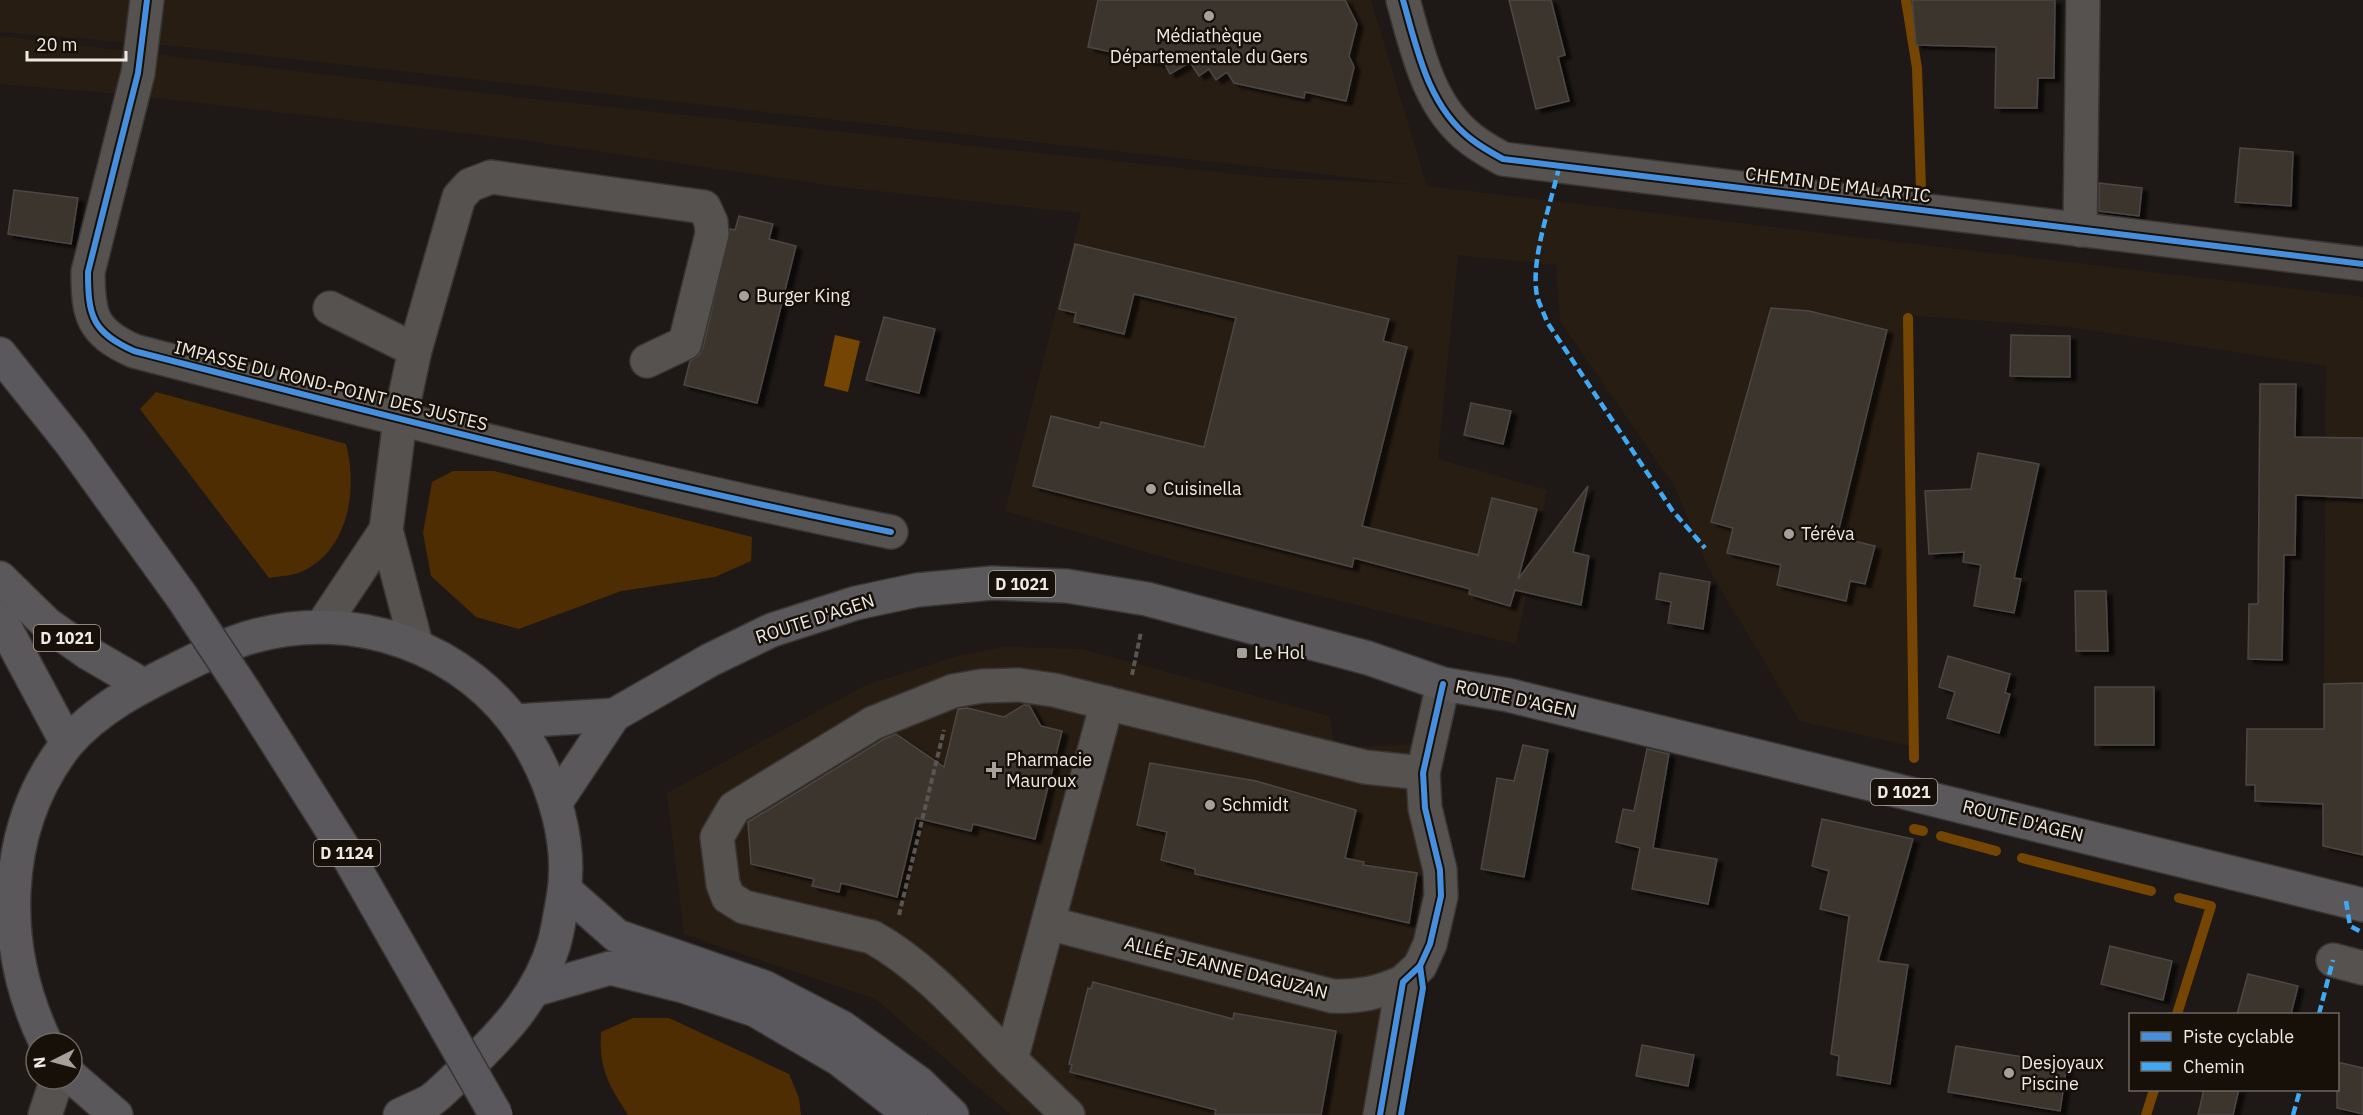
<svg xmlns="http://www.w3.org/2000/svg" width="2363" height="1115" font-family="'IBM Plex Sans',sans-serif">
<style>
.built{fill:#281d13}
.green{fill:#4e2d03}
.water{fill:#754503}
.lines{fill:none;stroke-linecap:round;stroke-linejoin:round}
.stream{stroke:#754503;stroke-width:10}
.building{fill:#3b352f;stroke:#4b4744;stroke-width:1.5;filter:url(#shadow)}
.minor-casing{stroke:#393533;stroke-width:36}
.major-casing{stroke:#393533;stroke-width:36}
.highway-casing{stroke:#393533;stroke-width:36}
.path{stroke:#5a5552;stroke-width:4;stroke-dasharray:6 3;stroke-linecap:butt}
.minor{stroke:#55524f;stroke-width:33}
.major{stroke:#5a585b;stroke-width:33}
.highway{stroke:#5a585d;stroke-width:33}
.highway-bridge-casing{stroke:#393533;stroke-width:36;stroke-linecap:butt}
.highway-bridge{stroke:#5a585d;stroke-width:33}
.quiet{stroke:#3fa9f5;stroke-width:4.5;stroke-dasharray:9 4.5;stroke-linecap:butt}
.cycleway-casing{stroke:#171009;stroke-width:10}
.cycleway{stroke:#468fdf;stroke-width:6}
.poi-dot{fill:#a6a09c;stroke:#171009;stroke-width:2}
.labels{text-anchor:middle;stroke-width:5;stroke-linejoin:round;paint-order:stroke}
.shield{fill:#171009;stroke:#aea8a2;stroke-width:1.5}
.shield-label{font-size:16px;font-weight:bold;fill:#efe9e4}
.poi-label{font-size:18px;fill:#efe9e4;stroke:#171009;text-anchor:start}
.street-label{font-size:18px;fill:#efe9e4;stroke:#171009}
</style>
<defs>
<filter id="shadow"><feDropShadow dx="6" dy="4" stdDeviation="1.5" flood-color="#0009"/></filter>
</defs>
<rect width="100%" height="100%" fill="#1e1916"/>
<g class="built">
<path d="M 0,0 L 1371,0 L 1427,186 L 2363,297 L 2363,860 L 2323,850 L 2326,366 L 2070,327 L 1904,315 L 1910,746 L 1800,721 L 1706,564 L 1675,487 L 1560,321 L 1556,265 L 1458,255 L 1438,459 L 1547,490 L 1516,644 L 1177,561 L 1005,511 L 1081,213 L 841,187 L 515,139 L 120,94 L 0,84 L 0,36 L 524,98 L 1265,177 L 1410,184 L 185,47 L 0,32 Z"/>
<path d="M 1004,647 L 1082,649 L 1329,716 L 1335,748 L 1414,744 L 1406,789 L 1427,863 L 1421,913 L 1366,1115 L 1011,1115 L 875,999 L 684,934 L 667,793 L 866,685 L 961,655 Z"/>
</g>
<g class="green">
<path d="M 156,392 L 346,444 C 358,489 349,551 301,572 C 292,576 279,576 269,578 L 140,409 Z"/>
<path d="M 453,471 L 494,471 L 752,537 L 751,561 L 715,577 L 621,591 L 519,629 L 476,617 L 431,576 L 423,533 L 432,482 Z"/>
<path d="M 633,1018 L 669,1018 L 789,1074 L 799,1098 L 801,1115 L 628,1115 C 608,1084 599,1069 601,1032 Z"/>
</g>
<path class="water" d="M 835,335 L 860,341 L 848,392 L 824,386 Z"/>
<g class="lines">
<g class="stream">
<path d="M 1906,0 L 1917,68 L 1921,189"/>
<path d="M 1908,318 L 1914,758"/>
<path d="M 1914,829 L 1923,831"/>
<path d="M 1941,836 L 1996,851"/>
<path d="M 2022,858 L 2151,891"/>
<path d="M 2177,1014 L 2211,906 L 2179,898"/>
<path d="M 2146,1115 L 2154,1090"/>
</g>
</g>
<g class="building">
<path d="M 1098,0 L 1345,0 L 1357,24 L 1349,56 L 1354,67 L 1346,101 L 1305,92 L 1304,98 L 1234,83 L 1227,72 L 1216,80 L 1209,69 L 1199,76 L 1190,62 L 1170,74 L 1165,64 L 1088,47 Z"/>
<path d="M 1509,0 L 1551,0 L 1565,55 L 1558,57 L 1569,101 L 1536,109 Z"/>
<path d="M 1912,0 L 2055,0 L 2054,78 L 2038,78 L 2037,108 L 1995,108 L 1996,47 L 1916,45 Z"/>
<path d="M 2240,148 L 2293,152 L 2291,206 L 2235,202 Z"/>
<path d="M 2099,183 L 2142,188 L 2139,216 L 2099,211 Z"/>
<path d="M 14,190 L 78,198 L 71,244 L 8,234 Z"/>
<path d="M 739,216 L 773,224 L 769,239 L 796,246 L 757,403 L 684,385 L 690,361 L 699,355 L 703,348 L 730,229 L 735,230 Z"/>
<path d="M 1075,244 L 1389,319 L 1383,341 L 1407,347 L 1362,526 L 1478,555 L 1492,498 L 1537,509 L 1518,579 L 1588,486 L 1573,552 L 1589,556 L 1581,605 L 1515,590 L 1510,606 L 1469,594 L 1470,589 L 1354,558 L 1352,567 L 1033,486 L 1051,416 L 1099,428 L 1101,422 L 1204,447 L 1236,318 L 1134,294 L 1124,334 L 1074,322 L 1076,313 L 1059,309 Z"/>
<path d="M 1771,308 L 1809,311 L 1887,330 L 1837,537 L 1875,546 L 1865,584 L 1850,581 L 1846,601 L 1777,585 L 1781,565 L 1727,553 L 1733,528 L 1711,522 Z"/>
<path d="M 884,317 L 935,329 L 919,393 L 866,380 Z"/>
<path d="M 2011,335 L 2070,336 L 2070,377 L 2010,376 Z"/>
<path d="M 2260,384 L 2296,384 L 2295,437 L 2363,438 L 2363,498 L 2296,495 L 2295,555 L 2284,555 L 2282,660 L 2248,659 L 2249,604 L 2258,604 Z"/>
<path d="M 1471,403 L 1511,411 L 1503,444 L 1464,435 Z"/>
<path d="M 1978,453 L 2039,464 L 2014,578 L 2021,579 L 2014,613 L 1974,606 L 1981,565 L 1963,562 L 1964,552 L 1929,554 L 1925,491 L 1971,489 Z"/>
<path d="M 1660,573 L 1710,582 L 1703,629 L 1668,623 L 1671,602 L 1656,599 Z"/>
<path d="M 2075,591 L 2106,591 L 2108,651 L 2076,651 Z"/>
<path d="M 1948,656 L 2010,674 L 2005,693 L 2010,694 L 1999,733 L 1947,718 L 1955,692 L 1939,687 Z"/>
<path d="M 2363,683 L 2363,855 L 2323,846 L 2323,804 L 2255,801 L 2255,785 L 2246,785 L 2247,729 L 2324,729 L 2324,684 Z"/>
<rect x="2095" y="687" width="59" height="58"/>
<path d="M 1024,705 L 1029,705 L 1041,726 L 1062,731 L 1035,839 L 973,824 L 971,831 L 916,818 L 897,897 L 841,883 L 839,892 L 812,886 L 814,879 L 751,864 L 748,822 L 884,739 L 896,734 L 944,767 L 958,709 L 967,708 L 1004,717 Z"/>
<path d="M 1523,745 L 1548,750 L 1524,877 L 1481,869 L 1497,778 L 1514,781 Z"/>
<path d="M 1647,749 L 1669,754 L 1653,848 L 1717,859 L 1708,904 L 1632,889 L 1640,848 L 1616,842 L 1623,809 L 1634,811 Z"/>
<path d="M 1150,763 L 1256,781 L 1356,810 L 1345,858 L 1364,862 L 1363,865 L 1417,873 L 1409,923 L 1195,874 L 1195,869 L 1161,860 L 1167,832 L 1137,825 Z"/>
<path d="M 1822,819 L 1913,839 L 1878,961 L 1908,965 L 1890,1084 L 1837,1075 L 1839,1056 L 1831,1054 L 1849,916 L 1820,909 L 1829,871 L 1812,866 Z"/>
<path d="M 2110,946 L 2172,961 L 2163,1000 L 2101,984 Z"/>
<path d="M 2248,974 L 2298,986 L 2291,1014 L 2237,1014 Z"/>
<path d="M 1093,982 L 1233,1019 L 1234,1013 L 1336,1031 L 1321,1115 L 1215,1115 L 1216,1110 L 1070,1072 L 1072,1065 L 1069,1064 L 1088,988 L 1091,989 Z"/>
<path d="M 1642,1045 L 1694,1055 L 1688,1086 L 1636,1076 Z"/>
<path d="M 1956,1046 L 2067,1064 L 2060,1111 L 1948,1092 Z"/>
<path d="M 2337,1062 L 2363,1068 L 2363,1114 L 2337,1108 Z"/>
<path d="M 2204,1089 L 2239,1089 L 2233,1115 L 2198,1115 Z"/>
</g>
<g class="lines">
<defs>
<g id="minor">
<path d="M 147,0 L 138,73 L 88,272 C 88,316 92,332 134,351 C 385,416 636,480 891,532"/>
<path d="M 1403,0 C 1417,49 1428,106 1471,139 C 1481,147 1492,153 1503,159 L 2363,264"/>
<path d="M 2080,230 L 2083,0"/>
<path d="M 330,308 L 415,350"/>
<path d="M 322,626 L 386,530"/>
<path d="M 416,644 L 386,530 L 400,420 L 415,350 L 459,197 L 470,185 L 491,177 L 704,207 L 711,222 L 712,234 L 685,343 L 647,361"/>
<path d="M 1048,923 L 1332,996 C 1359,997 1378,993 1403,982"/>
<path d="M 2333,960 L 2363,968"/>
<path d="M 1011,1060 C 968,1017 926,967 872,937 L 744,907 L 728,897 L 723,884 L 717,837 L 734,808 L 873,723 L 953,691 L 982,686 L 1019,685 L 1054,690 L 1365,767 L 1423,773"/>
<path d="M 45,1115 L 57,1079"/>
<path d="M 1068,1115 L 1011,1060 L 1107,703"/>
<path d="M 1380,1115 L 1403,982 L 1420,966 L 1430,944 L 1441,896 L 1440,870 L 1425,808 L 1423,773 L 1443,684"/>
</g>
<g id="major">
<path d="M 0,578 L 47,624 L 88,653 L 143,685"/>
<path d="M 0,618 L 67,743"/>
<path d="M 515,721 L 614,715 L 710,660 L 772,630 L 856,603 L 917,590 L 992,583 L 1067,586 L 1147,599 L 1368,658 L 1443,684 L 1508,695 L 2363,905"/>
<path d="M 556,802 L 614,715"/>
<path d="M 46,1043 C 0,948 0,831 66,745 C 97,708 142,686 185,665 C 206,655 228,643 251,637 C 353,607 468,647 525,737 C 554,783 573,845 563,899 C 560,914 558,930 554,944 C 538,998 499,1038 459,1075 C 450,1083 440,1094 430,1101 C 421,1106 410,1110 400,1115"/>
<path d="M 72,1077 L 116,1115"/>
</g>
<g id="highway">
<path d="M 0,354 L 71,443 L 182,597"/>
<path d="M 246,694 L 344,849 L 440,1017"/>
<path d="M 565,890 L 617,936 L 764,987 L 843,1028 L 919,1083 L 952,1115"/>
<path d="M 534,990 L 610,968 L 683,986 L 755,1010 L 839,1059 L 911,1115"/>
</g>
</defs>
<use href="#minor" class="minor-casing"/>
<use href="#major" class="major-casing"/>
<use href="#highway" class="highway-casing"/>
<g class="path">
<path d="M 1132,675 L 1141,632"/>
<path d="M 899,915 L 944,730"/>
</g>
<use href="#minor" class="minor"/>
<use href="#major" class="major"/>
<use href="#highway" class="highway"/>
<defs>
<g id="highway-bridge">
<path d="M 182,597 L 246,694"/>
<path d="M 440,1017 L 496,1115"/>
</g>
</defs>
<use href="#highway-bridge" class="highway-bridge-casing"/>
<use href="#highway-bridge" class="highway-bridge"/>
<g class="quiet">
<path d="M 1559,167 C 1551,204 1530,259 1537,296 C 1539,304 1544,313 1547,322 L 1672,510 L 1705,548"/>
<path d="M 2346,901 L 2350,926 L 2363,933"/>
<path d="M 2319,1014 L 2333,960"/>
<path d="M 2293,1115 L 2300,1090"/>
</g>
<defs>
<g id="cycleway">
<path d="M 147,0 L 138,73 L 88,272 C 88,316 92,332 134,351 C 385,416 636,480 891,532"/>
<path d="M 1403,0 C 1417,49 1428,106 1471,139 C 1481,147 1492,153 1503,159 L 2363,264"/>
<path d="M 1380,1115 L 1403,982 L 1420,966 L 1430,944 L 1441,896 L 1440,870 L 1425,808 L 1423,773 L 1443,684"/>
<path d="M 1401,1115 L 1423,988 L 1420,966"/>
</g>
</defs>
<use href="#cycleway" class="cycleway-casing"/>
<use href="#cycleway" class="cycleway"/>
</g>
<g class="poi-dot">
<circle cx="1209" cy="16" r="6"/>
<circle cx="744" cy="296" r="6"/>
<circle cx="1151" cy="489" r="6"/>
<circle cx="1789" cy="534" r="6"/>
<rect x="1236" y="647" width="12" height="12" rx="3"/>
<path d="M991 761h6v6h6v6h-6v6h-6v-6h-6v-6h6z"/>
<circle cx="1210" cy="805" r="6"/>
<circle cx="2009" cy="1073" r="6"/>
</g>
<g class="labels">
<g class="shield">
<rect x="989" y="571" width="66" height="26" rx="4.5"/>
<rect x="34" y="625" width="66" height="26" rx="4.5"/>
<rect x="1871" y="779" width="66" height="26" rx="4.5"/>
<rect x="314" y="840" width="66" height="26" rx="4.5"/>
</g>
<g class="shield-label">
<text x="1022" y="590">D 1021</text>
<text x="67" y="644">D 1021</text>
<text x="1904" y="798">D 1021</text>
<text x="347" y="859">D 1124</text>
</g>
<g class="poi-label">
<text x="1209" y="42" text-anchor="middle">Médiathèque<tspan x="1209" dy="21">Départementale du Gers</tspan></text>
<text x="756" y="302">Burger King</text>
<text x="1163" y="495">Cuisinella</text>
<text x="1801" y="540">Téréva</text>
<text x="1254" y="659">Le Hol</text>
<text x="1006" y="766">Pharmacie<tspan x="1006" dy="21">Mauroux</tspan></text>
<text x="1222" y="811">Schmidt</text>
<text x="2021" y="1069">Desjoyaux<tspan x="2021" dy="21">Piscine</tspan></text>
</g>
<g class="street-label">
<text transform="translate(1838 185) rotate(7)" y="6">CHEMIN DE MALARTIC</text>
<text transform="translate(331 386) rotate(14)" y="6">IMPASSE DU ROND-POINT DES JUSTES</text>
<text transform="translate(815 619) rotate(-18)" y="6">ROUTE D'AGEN</text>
<text transform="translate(1516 699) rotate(12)" y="6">ROUTE D'AGEN</text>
<text transform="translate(2023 821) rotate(14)" y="6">ROUTE D'AGEN</text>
<text transform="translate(1226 968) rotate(14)" y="6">ALLÉE JEANNE DAGUZAN</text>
</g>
</g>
<rect x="2129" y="1013" width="210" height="78" fill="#171009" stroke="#6d6761" stroke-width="1.5"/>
<rect x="2141" y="1032" width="30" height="9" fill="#468fdf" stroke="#6d6761" stroke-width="1.5"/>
<text x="2183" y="1043" font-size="18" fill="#efe9e4">Piste cyclable</text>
<rect x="2141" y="1062" width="30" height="9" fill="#3fa9f5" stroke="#6d6761" stroke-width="1.5"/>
<text x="2183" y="1073" font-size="18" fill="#efe9e4">Chemin</text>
<g transform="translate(54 1061) rotate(264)"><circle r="28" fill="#171009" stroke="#6d6761" stroke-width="1.5"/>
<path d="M0-4.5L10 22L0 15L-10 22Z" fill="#a6a09c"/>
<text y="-9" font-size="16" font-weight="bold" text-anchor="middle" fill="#efe9e4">N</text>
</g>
<path d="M27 51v9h99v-9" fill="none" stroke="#efe9e4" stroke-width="3"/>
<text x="36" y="51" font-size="18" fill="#efe9e4" stroke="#171009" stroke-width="4.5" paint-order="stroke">20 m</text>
</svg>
